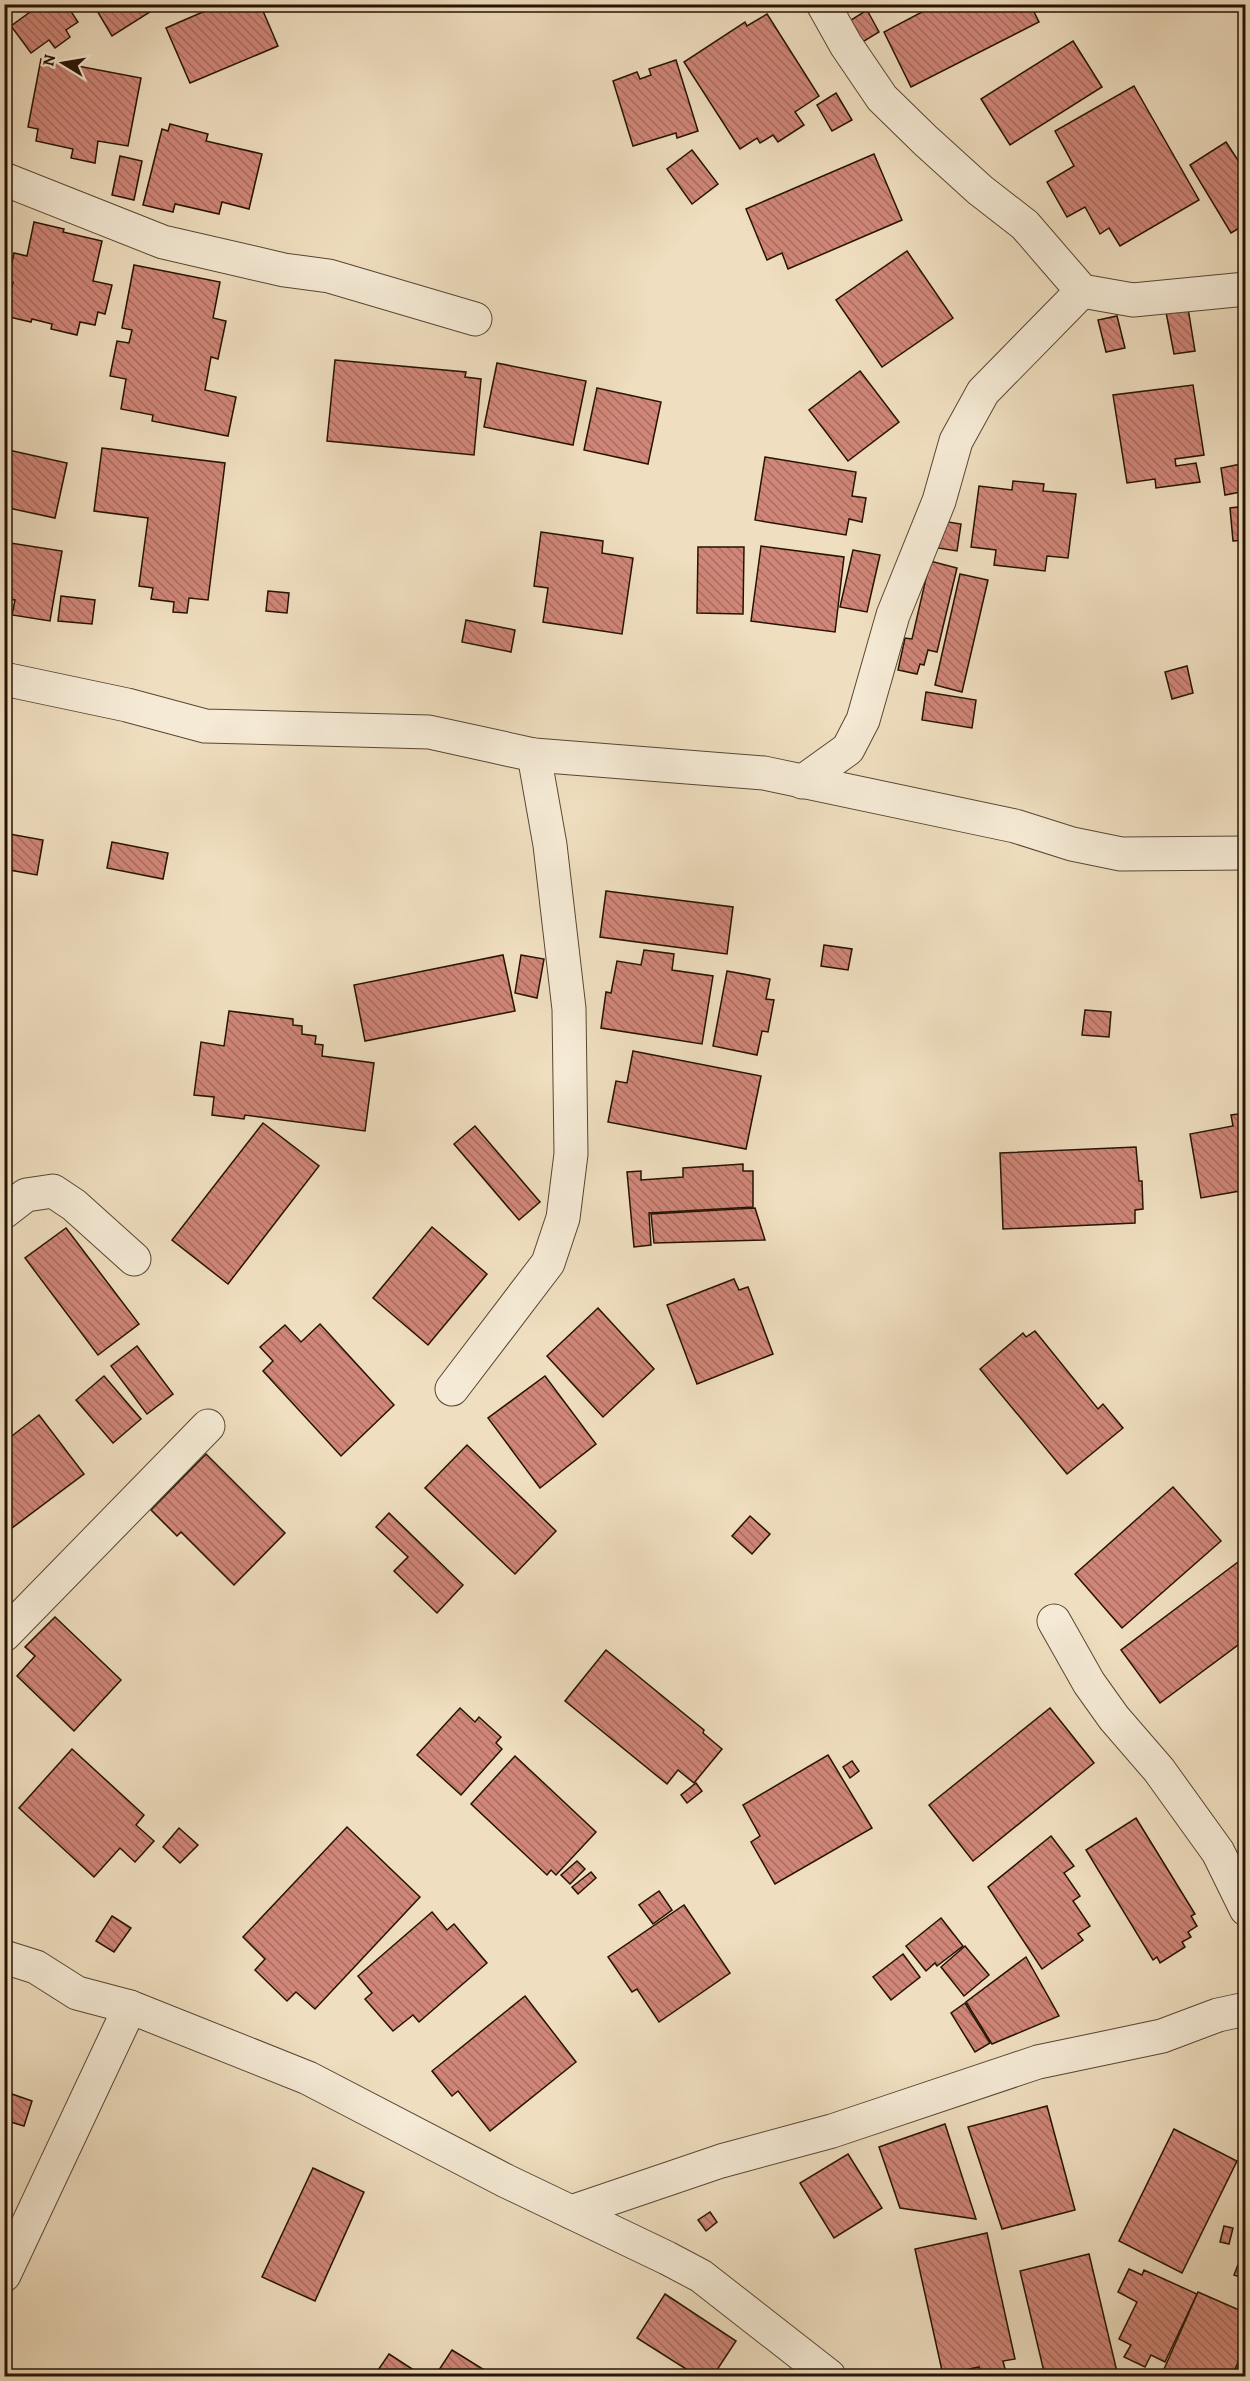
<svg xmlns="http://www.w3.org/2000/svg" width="1250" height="2381" font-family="Alegreya,serif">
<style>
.building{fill:url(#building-back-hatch);stroke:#261303;stroke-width:1.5}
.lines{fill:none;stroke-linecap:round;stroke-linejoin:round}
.minor-casing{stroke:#584632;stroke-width:35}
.minor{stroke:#f5ead5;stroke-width:33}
</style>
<defs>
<pattern id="building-back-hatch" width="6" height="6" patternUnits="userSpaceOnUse" patternTransform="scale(1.5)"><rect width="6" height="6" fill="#d08678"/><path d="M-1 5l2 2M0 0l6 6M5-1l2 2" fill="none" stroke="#a96c60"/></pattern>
</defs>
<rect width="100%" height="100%" fill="#efdebf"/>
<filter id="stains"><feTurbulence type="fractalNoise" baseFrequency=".00333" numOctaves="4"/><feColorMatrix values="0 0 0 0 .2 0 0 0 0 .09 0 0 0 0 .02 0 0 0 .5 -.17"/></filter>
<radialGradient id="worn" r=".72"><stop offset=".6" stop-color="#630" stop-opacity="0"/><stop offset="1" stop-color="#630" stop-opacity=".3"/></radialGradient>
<g class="building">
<path d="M 41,4 L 66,4 L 78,22 L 66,30 L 70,37 L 55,48 L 49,40 L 31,53 L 11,26 Z"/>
<path d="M 93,4 L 150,4 L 153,10 L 112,36 Z"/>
<path d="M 221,4 L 260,4 L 278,46 L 190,83 L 166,28 Z"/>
<path d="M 937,4 L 1030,4 L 1039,22 L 911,87 L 884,32 Z"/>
<path d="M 867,10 L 879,32 L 856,46 L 843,25 Z"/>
<path d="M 767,14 L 819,96 L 795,112 L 804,125 L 778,142 L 773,135 L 760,143 L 757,138 L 740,149 L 684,62 L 745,22 L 747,26 Z"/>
<path d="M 1073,41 L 1102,87 L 1010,145 L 981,99 Z"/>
<path d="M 41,59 L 141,78 L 128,146 L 98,141 L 95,163 L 71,158 L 73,149 L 36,141 L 38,129 L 28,127 Z"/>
<path d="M 676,60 L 698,131 L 677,138 L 676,133 L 633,146 L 613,81 L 637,72 L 640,79 L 651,75 L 649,69 Z"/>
<path d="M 1134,86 L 1199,200 L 1120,246 L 1109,228 L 1100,234 L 1085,207 L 1067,217 L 1047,182 L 1074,166 L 1055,131 Z"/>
<path d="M 836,93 L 852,120 L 832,131 L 817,105 Z"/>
<path d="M 170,124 L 208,134 L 206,141 L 262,154 L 249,209 L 222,202 L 219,214 L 175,204 L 173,212 L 143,205 L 162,129 L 168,131 Z"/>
<path d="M 1226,142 L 1241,165 L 1246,162 L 1246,224 L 1231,233 L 1190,165 Z"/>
<path d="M 692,150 L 718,184 L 692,204 L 667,169 Z"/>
<path d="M 874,154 L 902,220 L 788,269 L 782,253 L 767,260 L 746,209 Z"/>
<path d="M 120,156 L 142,161 L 134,200 L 112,195 Z"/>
<path d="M 34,222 L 64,229 L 63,232 L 102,241 L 93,281 L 112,285 L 105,314 L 98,312 L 95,325 L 80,322 L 77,335 L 51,329 L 52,324 L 32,319 L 31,322 L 5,316 L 13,282 L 8,281 L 14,253 L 27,256 Z"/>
<path d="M 907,251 L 953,318 L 882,367 L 836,300 Z"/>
<path d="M 134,265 L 220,282 L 213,318 L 226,321 L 218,359 L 211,357 L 205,390 L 236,397 L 228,436 L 152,421 L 153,415 L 121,409 L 126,379 L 110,376 L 117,341 L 129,343 L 132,330 L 122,328 Z"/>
<path d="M 1188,308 L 1195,351 L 1174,354 L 1166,312 Z"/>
<path d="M 1117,316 L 1125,348 L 1106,352 L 1098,320 Z"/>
<path d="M 335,360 L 466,372 L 465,377 L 481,379 L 474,455 L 327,441 Z"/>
<path d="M 497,363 L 586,381 L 573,445 L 484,427 Z"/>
<path d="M 860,371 L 899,422 L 848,461 L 809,410 Z"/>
<path d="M 1193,385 L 1204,455 L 1175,459 L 1176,466 L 1196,463 L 1200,482 L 1156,488 L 1155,479 L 1127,483 L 1113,395 Z"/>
<path d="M 597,388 L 661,402 L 648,464 L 584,450 Z"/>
<path d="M 102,448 L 225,463 L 208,600 L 189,598 L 187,613 L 173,612 L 174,602 L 151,599 L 153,588 L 139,586 L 148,518 L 94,511 Z"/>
<path d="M 4,449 L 67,463 L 55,518 L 4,507 Z"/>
<path d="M 765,457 L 856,472 L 852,496 L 866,498 L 862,522 L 849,519 L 846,535 L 755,520 Z"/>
<path d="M 1246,463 L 1246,491 L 1225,495 L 1221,468 Z"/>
<path d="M 1013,481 L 1044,484 L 1043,491 L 1076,494 L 1068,558 L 1047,556 L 1045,571 L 994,565 L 996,550 L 971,547 L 979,486 L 1012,490 Z"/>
<path d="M 1246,506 L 1246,540 L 1233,541 L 1230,508 Z"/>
<path d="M 942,521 L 961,524 L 957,551 L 938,548 Z"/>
<path d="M 541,532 L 603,541 L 602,553 L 633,558 L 622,634 L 543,622 L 548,588 L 534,586 Z"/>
<path d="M 4,542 L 62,551 L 50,621 L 12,615 L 15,600 L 4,599 Z"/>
<path d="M 761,546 L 844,557 L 835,632 L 751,621 Z"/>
<path d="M 698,547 L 744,547 L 743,614 L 697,613 Z"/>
<path d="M 853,550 L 880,555 L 867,612 L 840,607 Z"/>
<path d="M 930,561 L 957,568 L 937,652 L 928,650 L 924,665 L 920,664 L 917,674 L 898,670 L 905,638 L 912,639 Z"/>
<path d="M 960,574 L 988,580 L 962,692 L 935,685 Z"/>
<path d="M 268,591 L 289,593 L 287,613 L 266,611 Z"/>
<path d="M 61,596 L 95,600 L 92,624 L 58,621 Z"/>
<path d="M 466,620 L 515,630 L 511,652 L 462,642 Z"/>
<path d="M 1187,666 L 1193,693 L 1172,699 L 1165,672 Z"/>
<path d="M 926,692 L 976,700 L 972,728 L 922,720 Z"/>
<path d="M 4,833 L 43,840 L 37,875 L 4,869 Z"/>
<path d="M 112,842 L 168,853 L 163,879 L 107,868 Z"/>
<path d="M 606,891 L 733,907 L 727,954 L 600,937 Z"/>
<path d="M 824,945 L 852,949 L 848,970 L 821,966 Z"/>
<path d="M 644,950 L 674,954 L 672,970 L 713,976 L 702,1044 L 601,1028 L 606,992 L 611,993 L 617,961 L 641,965 Z"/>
<path d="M 503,955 L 515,1011 L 365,1041 L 354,985 Z"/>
<path d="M 521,955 L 544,959 L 537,998 L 515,993 Z"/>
<path d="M 727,971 L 770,979 L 766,999 L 774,1000 L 768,1032 L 762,1031 L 757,1055 L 713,1046 Z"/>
<path d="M 1085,1010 L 1111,1012 L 1109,1037 L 1082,1035 Z"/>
<path d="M 229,1011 L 293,1019 L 293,1025 L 302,1026 L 302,1034 L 316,1036 L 315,1044 L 323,1045 L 322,1056 L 374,1063 L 365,1131 L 245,1115 L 244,1119 L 212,1115 L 214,1097 L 194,1095 L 201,1042 L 224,1046 Z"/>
<path d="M 633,1051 L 761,1076 L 746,1149 L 608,1122 L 616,1081 L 627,1083 Z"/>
<path d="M 1246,1113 L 1246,1197 L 1240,1198 L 1240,1191 L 1201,1198 L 1190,1134 L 1233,1126 L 1231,1115 Z"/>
<path d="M 263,1123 L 319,1166 L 228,1284 L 172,1240 Z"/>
<path d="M 475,1126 L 540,1202 L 519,1220 L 454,1144 Z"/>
<path d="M 1136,1147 L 1139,1181 L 1142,1181 L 1143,1209 L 1135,1210 L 1135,1223 L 1003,1229 L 1000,1153 Z"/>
<path d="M 743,1164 L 743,1171 L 753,1171 L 753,1207 L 649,1213 L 651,1245 L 634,1247 L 627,1172 L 641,1171 L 641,1180 L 683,1177 L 683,1168 Z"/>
<path d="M 755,1208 L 765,1240 L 654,1243 L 651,1214 Z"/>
<path d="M 432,1227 L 487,1274 L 428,1345 L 373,1298 Z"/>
<path d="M 66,1228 L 139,1324 L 98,1355 L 25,1258 Z"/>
<path d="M 734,1279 L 739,1290 L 748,1287 L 773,1354 L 697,1384 L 667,1305 Z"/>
<path d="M 598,1308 L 654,1369 L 603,1417 L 547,1356 Z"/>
<path d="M 320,1324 L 394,1405 L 341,1456 L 263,1371 L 273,1361 L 260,1347 L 285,1325 L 301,1342 Z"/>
<path d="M 1035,1331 L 1098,1409 L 1103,1404 L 1123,1428 L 1067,1474 L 980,1369 L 1023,1333 L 1026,1337 Z"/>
<path d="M 137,1346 L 173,1394 L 147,1414 L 111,1366 Z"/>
<path d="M 104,1376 L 141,1419 L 113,1443 L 76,1400 Z"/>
<path d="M 545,1376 L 596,1444 L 540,1488 L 488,1418 Z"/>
<path d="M 39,1415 L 84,1474 L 4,1534 L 4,1442 Z"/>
<path d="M 467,1445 L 556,1531 L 515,1574 L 425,1488 Z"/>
<path d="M 206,1454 L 285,1533 L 234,1585 L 181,1532 L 177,1536 L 151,1510 Z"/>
<path d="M 1173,1487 L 1221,1541 L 1122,1628 L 1075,1574 Z"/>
<path d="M 389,1513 L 463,1585 L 437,1613 L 394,1571 L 408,1557 L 376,1527 Z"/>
<path d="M 750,1516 L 770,1534 L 752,1554 L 732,1536 Z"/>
<path d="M 1238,1562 L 1246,1573 L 1246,1639 L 1160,1703 L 1121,1650 Z"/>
<path d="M 55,1617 L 121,1680 L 74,1731 L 17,1676 L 35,1656 L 25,1647 Z"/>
<path d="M 606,1650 L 704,1730 L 703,1733 L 722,1749 L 694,1783 L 678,1770 L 667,1784 L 565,1701 Z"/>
<path d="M 460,1708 L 475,1722 L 479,1717 L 501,1737 L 496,1743 L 502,1749 L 461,1795 L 417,1755 Z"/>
<path d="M 1050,1708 L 1094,1763 L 973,1861 L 929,1805 Z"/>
<path d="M 72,1749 L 144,1815 L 136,1825 L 154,1841 L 135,1862 L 120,1848 L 94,1877 L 19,1808 Z"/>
<path d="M 828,1755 L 872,1828 L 775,1884 L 751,1842 L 760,1836 L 743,1805 Z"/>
<path d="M 515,1756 L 596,1832 L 556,1875 L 551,1870 L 547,1875 L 471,1804 Z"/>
<path d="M 852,1761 L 859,1771 L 850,1778 L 843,1767 Z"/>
<path d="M 696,1783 L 702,1791 L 687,1803 L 681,1795 Z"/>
<path d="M 1136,1818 L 1195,1914 L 1191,1916 L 1197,1926 L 1188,1932 L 1191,1937 L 1182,1942 L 1185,1947 L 1160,1963 L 1157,1957 L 1153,1960 L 1086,1850 Z"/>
<path d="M 347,1827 L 420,1897 L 315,2009 L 296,1992 L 287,2001 L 255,1970 L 265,1959 L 243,1937 Z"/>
<path d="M 179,1828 L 198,1845 L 180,1863 L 163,1847 Z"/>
<path d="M 1051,1836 L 1074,1866 L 1064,1873 L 1080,1896 L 1073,1901 L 1090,1926 L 1078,1934 L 1083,1940 L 1042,1969 L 988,1887 Z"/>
<path d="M 577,1861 L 585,1869 L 570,1884 L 561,1875 Z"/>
<path d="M 591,1872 L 596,1878 L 578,1894 L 572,1887 Z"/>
<path d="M 659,1891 L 672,1910 L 653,1924 L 639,1905 Z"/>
<path d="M 684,1905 L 730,1973 L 659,2022 L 637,1989 L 632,1992 L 608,1957 Z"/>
<path d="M 432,1912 L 447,1930 L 454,1924 L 487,1963 L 419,2022 L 413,2015 L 393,2031 L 365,1999 L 372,1993 L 358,1976 Z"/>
<path d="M 112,1916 L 131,1928 L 114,1952 L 96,1941 Z"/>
<path d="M 941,1918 L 963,1946 L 937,1966 L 935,1963 L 926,1971 L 906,1946 Z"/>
<path d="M 965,1946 L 989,1975 L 964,1996 L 941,1967 Z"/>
<path d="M 903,1954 L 920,1977 L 891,2000 L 873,1977 Z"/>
<path d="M 1026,1957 L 1059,2016 L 992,2044 L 966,2002 Z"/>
<path d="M 525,1996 L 576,2062 L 490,2131 L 458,2091 L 452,2096 L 432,2071 Z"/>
<path d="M 965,2003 L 990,2043 L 975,2052 L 951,2013 Z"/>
<path d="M 12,2094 L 32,2101 L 24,2126 L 4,2120 Z"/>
<path d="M 1047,2106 L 1075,2210 L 1002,2229 L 968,2127 Z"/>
<path d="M 945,2124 L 976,2219 L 900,2208 L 879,2147 Z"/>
<path d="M 1174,2129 L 1237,2161 L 1182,2273 L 1119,2241 Z"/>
<path d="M 848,2154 L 882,2208 L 834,2238 L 800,2183 Z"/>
<path d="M 313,2168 L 364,2192 L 315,2301 L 262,2277 Z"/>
<path d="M 710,2212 L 717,2222 L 706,2231 L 698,2220 Z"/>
<path d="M 1224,2226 L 1233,2228 L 1229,2244 L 1220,2242 Z"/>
<path d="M 987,2233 L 1015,2359 L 1003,2361 L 1006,2373 L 992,2376 L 981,2376 L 979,2367 L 943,2375 L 915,2249 Z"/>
<path d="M 1246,2244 L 1246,2279 L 1234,2275 Z"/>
<path d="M 1089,2254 L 1118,2376 L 1045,2376 L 1020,2271 Z"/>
<path d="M 1129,2269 L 1142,2275 L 1144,2270 L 1197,2294 L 1165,2362 L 1151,2355 L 1145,2367 L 1124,2357 L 1131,2345 L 1119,2339 L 1137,2302 L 1118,2292 Z"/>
<path d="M 1198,2292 L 1246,2313 L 1246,2344 L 1232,2376 L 1161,2376 Z"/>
<path d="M 665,2294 L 736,2341 L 713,2376 L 697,2376 L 637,2338 Z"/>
<path d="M 1246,2347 L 1246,2376 L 1234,2376 Z"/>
<path d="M 452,2350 L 494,2376 L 435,2376 Z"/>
<path d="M 389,2354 L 423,2376 L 374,2376 Z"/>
</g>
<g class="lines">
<defs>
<g id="minor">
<path d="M 823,4 L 846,45 L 882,98 L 925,140 L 980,190 L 1025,225 L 1082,291 L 1133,300 L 1246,289"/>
<path d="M 4,179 L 163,242 L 284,270 L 329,276 L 475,319"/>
<path d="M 4,679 L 127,705 L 205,726 L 429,732 L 534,755 L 764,773 L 1015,826 L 1072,844 L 1121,854 L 1246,853"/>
<path d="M 802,782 L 848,749 L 863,720 L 893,615 L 939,501 L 956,441 L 983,392 L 1082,291"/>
<path d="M 4,1212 L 26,1195 L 53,1191 L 74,1205 L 134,1259"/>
<path d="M 452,1389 L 548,1263 L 563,1218 L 571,1154 L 569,1009 L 550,845 L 534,755"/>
<path d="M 1054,1621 L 1089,1683 L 1114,1718 L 1159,1770 L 1218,1852 L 1246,1909"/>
<path d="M 4,1635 L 208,1426"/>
<path d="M 4,1957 L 36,1967 L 77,1993 L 130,2007 L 308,2078 L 506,2181 L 667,2258 L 701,2276 L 829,2376"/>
<path d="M 571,2212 L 721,2161 L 832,2131 L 1038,2062 L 1162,2036 L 1218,2015 L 1246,2009"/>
<path d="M 4,2275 L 130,2007"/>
</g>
</defs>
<use href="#minor" class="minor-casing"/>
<use href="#minor" class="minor"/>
</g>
<rect width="1250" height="2381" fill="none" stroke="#efdebf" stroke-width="24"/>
<rect x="6" y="6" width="1238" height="2369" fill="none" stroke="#261303" stroke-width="3"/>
<rect x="12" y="12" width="1226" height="2357" fill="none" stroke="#261303" stroke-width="1.5"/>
<g transform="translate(63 63) rotate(281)" stroke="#f5ead5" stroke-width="4.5" paint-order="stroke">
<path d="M0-4.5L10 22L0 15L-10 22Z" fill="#261303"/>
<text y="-9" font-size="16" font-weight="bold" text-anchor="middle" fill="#261303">N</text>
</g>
<rect width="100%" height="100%" filter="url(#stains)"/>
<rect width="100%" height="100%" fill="url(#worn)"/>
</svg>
